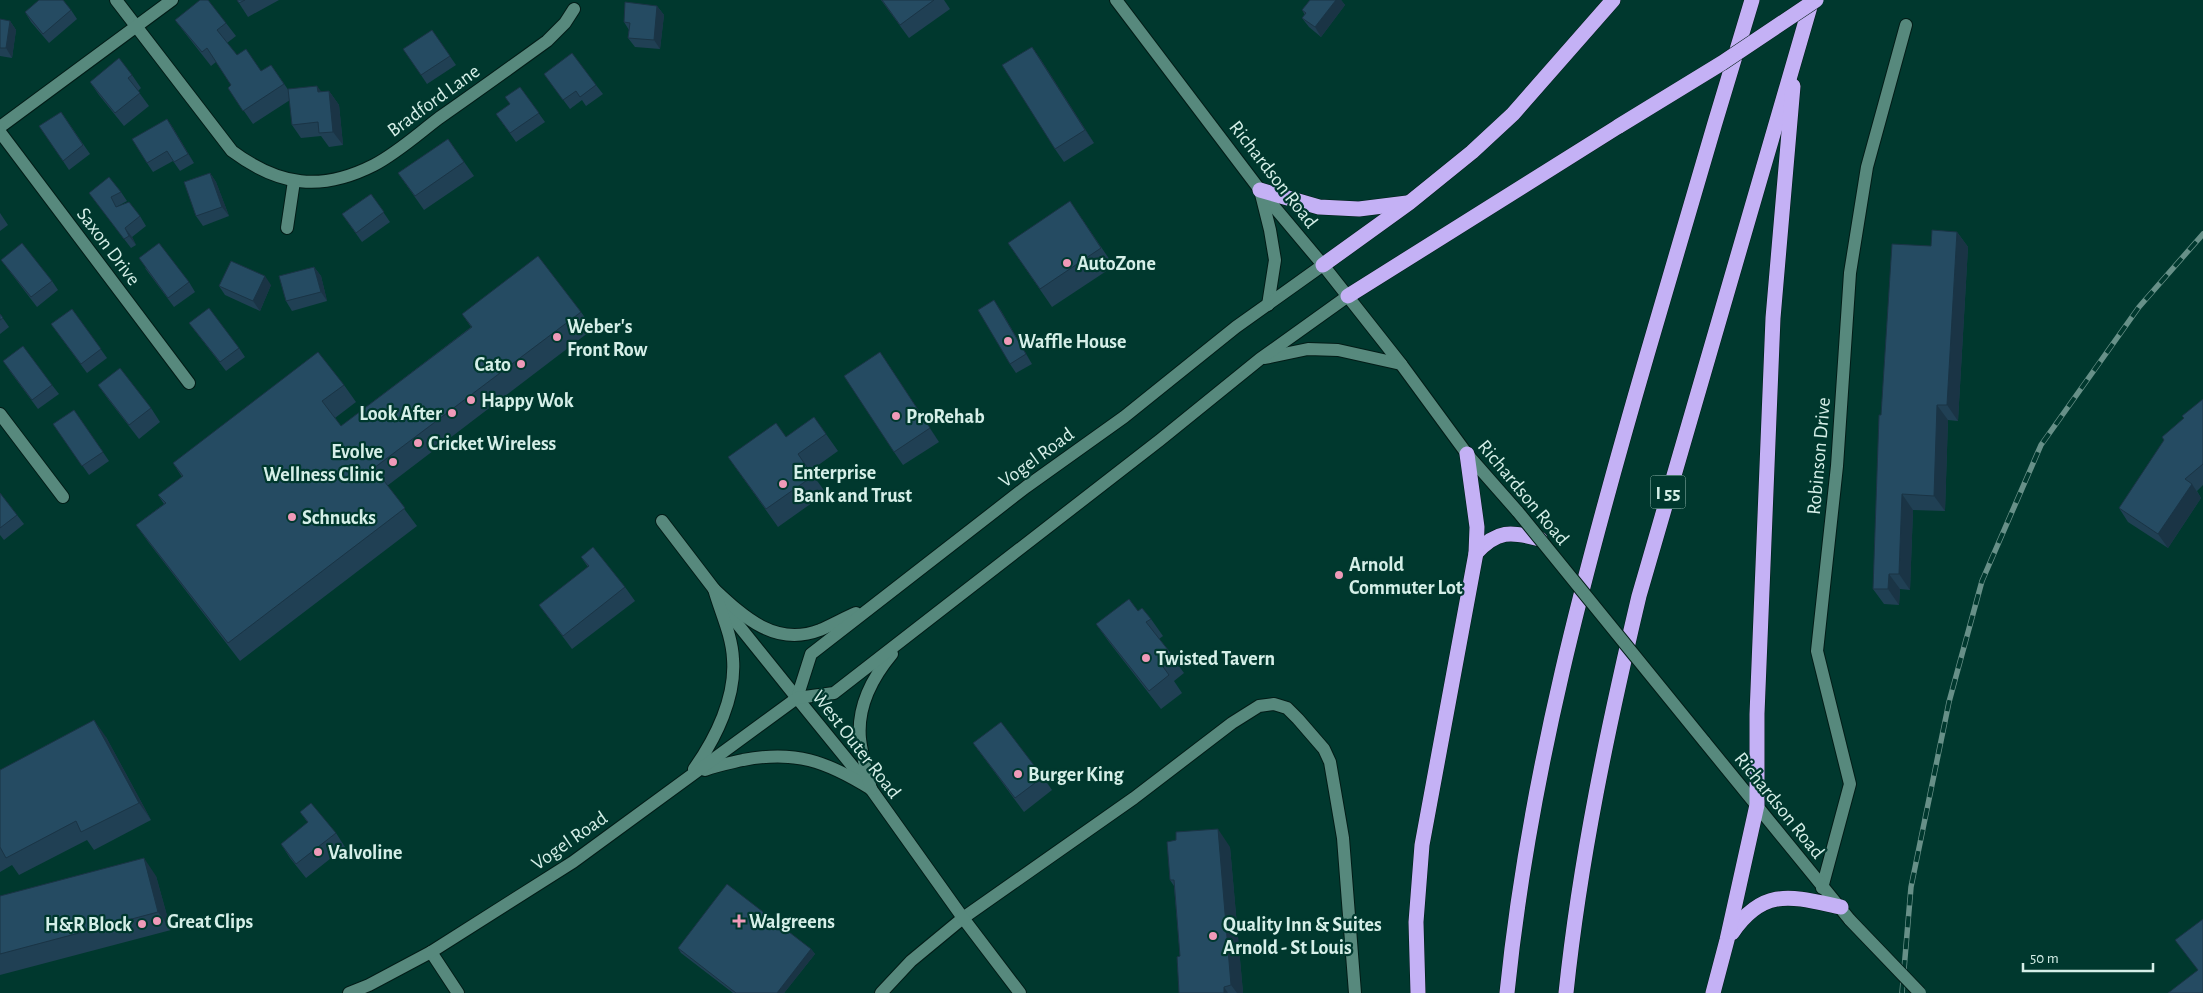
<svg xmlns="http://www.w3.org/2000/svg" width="2203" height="993" font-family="'Alegreya Sans',sans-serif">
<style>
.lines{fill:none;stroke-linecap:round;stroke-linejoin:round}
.minor-casing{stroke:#021c17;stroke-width:14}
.tertiary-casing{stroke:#021c17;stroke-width:14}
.secondary-casing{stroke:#021c17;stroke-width:14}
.motorway-casing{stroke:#021c17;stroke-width:16}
.minor{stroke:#57897d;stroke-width:12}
.tertiary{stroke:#57897d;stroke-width:12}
.secondary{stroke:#57897d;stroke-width:12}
.motorway{stroke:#c4b1f5;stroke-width:15}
.rail-casing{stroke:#679088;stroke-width:5.5}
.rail{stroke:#00382e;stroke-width:4;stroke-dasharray:11;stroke-linecap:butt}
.secondary-bridge-casing{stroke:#021c17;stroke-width:14;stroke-linecap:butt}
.motorway-bridge-casing{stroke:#021c17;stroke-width:16;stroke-linecap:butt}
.secondary-bridge{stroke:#57897d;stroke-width:12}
.motorway-bridge{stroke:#c4b1f5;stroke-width:15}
.wall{fill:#204054}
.shaded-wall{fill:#1a3445}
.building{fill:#254b62;stroke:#1a3445}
.poi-dot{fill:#ef9ab8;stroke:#00382e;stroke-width:2}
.labels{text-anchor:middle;stroke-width:4.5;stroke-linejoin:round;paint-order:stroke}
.shield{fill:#00382e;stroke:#95b8b0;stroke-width:1}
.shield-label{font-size:19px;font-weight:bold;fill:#d5efe8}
.street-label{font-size:20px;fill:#d5efe8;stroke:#00382e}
.poi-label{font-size:20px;font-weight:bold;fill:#d5efe8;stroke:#00382e;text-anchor:start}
</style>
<rect width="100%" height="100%" fill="#00382e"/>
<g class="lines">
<defs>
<g id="minor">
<path d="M 116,0 L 232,151 C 279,186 321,192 374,165 C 397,153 418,134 439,118 C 475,93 511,67 547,41 L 565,23 L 574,9"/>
<path d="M 0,127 L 172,0"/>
<path d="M 0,132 L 189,383"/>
<path d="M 287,228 L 294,181"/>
<path d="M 0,414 L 63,497"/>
<path d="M 662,521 L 714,589 L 727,611 L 797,698"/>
<path d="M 1822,888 L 1850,784 L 1817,651 L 1837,466 L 1850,273 L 1867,167 L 1906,25"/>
<path d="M 431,952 L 458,993"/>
<path d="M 881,993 L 911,961 L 963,918 L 1134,798 L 1232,723 L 1259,706 L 1274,704 L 1287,708 L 1298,719 L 1324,749 L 1330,762 L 1343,838 L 1355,993"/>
</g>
<g id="tertiary">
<path d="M 1116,0 L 1260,190 L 1323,265"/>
<path d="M 797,698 L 871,789 L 963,918 L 1020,993"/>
</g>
<g id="secondary">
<path d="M 1260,190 L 1270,230 L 1275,260 L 1268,305"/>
<path d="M 1265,358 L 1308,349 L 1338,350 L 1401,364"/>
<path d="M 715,590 C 745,618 776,647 820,630 C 832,625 844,618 856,613"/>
<path d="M 797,698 L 811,654 L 1026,487 L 1124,417 L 1236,327 L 1323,265 L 1401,364 L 1467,454 L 1518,512"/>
<path d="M 1704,741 L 1850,920"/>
<path d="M 694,769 C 716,738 736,697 733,659 C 732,635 720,611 714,589"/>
<path d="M 705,770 C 717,765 730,763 743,760 C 795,750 826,761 871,789"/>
<path d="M 871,789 C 867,773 862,756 860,739 C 857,707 872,678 892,654"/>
<path d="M 349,993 L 369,985 L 431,952 L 573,862 L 797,698 L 834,693 L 1160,440 L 1260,359 L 1348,296"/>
</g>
<g id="motorway">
<path d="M 1260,190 L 1319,207 L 1359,209 L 1407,203"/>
<path d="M 1323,265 L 1409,203 L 1472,152 L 1513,114 L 1613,0"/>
<path d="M 1348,296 L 1619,126"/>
<path d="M 1476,553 C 1497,530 1511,531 1540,539"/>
<path d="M 1732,933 C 1764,886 1793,897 1841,907"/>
<path d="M 1418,993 L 1416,922 L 1422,845 L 1476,553 L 1477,527 L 1467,454"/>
<path d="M 1507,993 C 1529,775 1586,565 1647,355 C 1681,237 1716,118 1752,0"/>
<path d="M 1566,993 C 1580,859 1608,727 1639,596 L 1812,0"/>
<path d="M 1713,993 L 1727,940 L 1757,805 L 1757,714 L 1773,318 L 1793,86"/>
</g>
</defs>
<use href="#minor" class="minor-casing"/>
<use href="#tertiary" class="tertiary-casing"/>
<use href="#secondary" class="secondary-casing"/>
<use href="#motorway" class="motorway-casing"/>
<use href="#minor" class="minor"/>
<use href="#tertiary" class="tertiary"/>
<use href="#secondary" class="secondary"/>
<use href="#motorway" class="motorway"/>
<defs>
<path id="rail" d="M 1902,993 L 1911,887 L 1949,702 L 1982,581 L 2041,445 L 2139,307 L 2203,234"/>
</defs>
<use href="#rail" class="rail-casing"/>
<use href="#rail" class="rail"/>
<defs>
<g id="secondary-bridge">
<path d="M 1518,512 L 1704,741"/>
<path d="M 1850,920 L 1920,993"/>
</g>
<path id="motorway-bridge" d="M 1619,126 L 1722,63 L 1816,0"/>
</defs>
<use href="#secondary-bridge" class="secondary-bridge-casing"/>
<use href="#motorway-bridge" class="motorway-bridge-casing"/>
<use href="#secondary-bridge" class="secondary-bridge"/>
<use href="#motorway-bridge" class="motorway-bridge"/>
</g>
<g class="wall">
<path d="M 237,0 L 279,0 L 248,17 Z"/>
<path d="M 881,0 L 944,0 L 950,9 L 909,38 Z"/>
<path d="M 1310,0 L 1341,0 L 1345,5 L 1321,37 L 1309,27 L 1302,18 L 1305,15 L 1302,10 Z"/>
<path d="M 657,6 L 664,15 L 660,49 L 635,47 L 628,38 L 629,30 L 624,22 Z"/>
<path d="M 71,10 L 77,19 L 49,43 L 31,22 L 25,12 Z"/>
<path d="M 0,19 L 10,21 L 16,30 L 12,58 L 0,56 Z"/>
<path d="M 175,20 L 226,23 L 236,36 L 227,43 L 237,55 L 261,71 L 271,65 L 289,91 L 322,92 L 329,91 L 339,105 L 343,145 L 329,147 L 321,136 L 301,138 L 292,125 L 290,100 L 253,124 L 228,88 L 231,85 L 216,62 L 211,66 L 185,33 Z"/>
<path d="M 432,30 L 456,65 L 427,84 L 421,75 Z"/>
<path d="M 1032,47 L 1041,60 L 1094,143 L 1064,162 L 1055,149 Z"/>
<path d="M 544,74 L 596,85 L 603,94 L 586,106 L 582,100 L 570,109 Z"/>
<path d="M 132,75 L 141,88 L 138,91 L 149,106 L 124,126 L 99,95 L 90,82 Z"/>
<path d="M 520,87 L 545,122 L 516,142 L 496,114 L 510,104 Z"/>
<path d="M 61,112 L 90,154 L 69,170 L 63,161 Z"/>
<path d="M 167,119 L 173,128 L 194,163 L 180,171 L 173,161 L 153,172 L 147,163 Z"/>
<path d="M 448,139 L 474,176 L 424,210 L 398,173 Z"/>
<path d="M 210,173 L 216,182 L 229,216 L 203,226 L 196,216 Z"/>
<path d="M 121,192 L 127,201 L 118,206 L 140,216 L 146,226 L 132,237 L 136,245 L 131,248 L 89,193 Z"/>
<path d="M 371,194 L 390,222 L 362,242 L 342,214 Z"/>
<path d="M 0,213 L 8,225 L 0,231 Z"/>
<path d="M 1082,219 L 1114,266 L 1052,307 L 1008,243 Z"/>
<path d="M 1957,232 L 1968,247 L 1958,421 L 1948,420 L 1945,511 L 1913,510 L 1910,590 L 1900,589 L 1899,605 L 1884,604 L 1873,589 L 1931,246 Z"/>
<path d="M 1,260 L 52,281 L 58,290 L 37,307 Z"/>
<path d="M 314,267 L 321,276 L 327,301 L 292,311 L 286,301 Z"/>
<path d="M 145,268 L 189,282 L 195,292 L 174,307 Z"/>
<path d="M 271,285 L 260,311 L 225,295 L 219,286 Z"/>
<path d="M 72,309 L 107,358 L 87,373 L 51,324 Z"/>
<path d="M 1000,309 L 1032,364 L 1016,373 L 1010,364 Z"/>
<path d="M 581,312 L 593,329 L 387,486 L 417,526 L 240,661 L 149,543 L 136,525 L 164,504 L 158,495 L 182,477 L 173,463 L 344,385 L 356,402 L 335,418 L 341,426 L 471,327 L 462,314 Z"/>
<path d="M 0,314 L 9,327 L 0,334 Z"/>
<path d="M 189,323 L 239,348 L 245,357 L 226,371 Z"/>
<path d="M 880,352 L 939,442 L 903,465 L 894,452 Z"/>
<path d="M 9,370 L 52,385 L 59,394 L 38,409 Z"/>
<path d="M 98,385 L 151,408 L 160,422 L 139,439 L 108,399 Z"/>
<path d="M 2203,399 L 2203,485 L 2197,491 L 2201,498 L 2168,548 L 2128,522 L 2119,508 L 2184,418 Z"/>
<path d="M 74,410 L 109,461 L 89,475 L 53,424 Z"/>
<path d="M 814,417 L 838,451 L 810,471 L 826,493 L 778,527 L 728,457 L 786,437 Z"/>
<path d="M 0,493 L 24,524 L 4,540 L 0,535 Z"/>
<path d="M 581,557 L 625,587 L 635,601 L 572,649 L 539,605 L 588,567 Z"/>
<path d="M 1138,611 L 1151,619 L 1163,636 L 1159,639 L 1184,673 L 1174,681 L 1182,693 L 1161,709 L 1109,642 L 1096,624 Z"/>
<path d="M 106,737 L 151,820 L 94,850 L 87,840 L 19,875 L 12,865 L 0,872 L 0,770 Z"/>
<path d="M 973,743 L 1043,777 L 1052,790 L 1024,812 Z"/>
<path d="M 300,812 L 336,833 L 345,847 L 306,878 L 290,858 L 281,844 L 308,823 Z"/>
<path d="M 1230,847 L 1243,993 L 1179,993 L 1180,956 L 1174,886 L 1170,880 Z"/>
<path d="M 156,876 L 171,930 L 0,975 L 0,896 Z"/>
<path d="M 678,948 L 811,949 L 815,954 L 784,993 L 733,993 L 681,953 Z"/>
</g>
<g class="shaded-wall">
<path d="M 1336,0 L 1341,0 L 1345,5 L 1321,37 L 1315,27 Z"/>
<path d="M 657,6 L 664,15 L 660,49 L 654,40 Z"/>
<path d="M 10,21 L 16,30 L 12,58 L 6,48 Z"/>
<path d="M 1032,47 L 1041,60 L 1094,143 L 1085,130 Z"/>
<path d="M 317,86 L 327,99 L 318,92 Z"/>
<path d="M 329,91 L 339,105 L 343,145 L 333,132 Z"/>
<path d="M 167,119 L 173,128 L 194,163 L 188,154 Z"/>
<path d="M 210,173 L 216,182 L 229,216 L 222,207 Z"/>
<path d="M 125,228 L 132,237 L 136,245 L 129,236 Z"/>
<path d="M 1957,232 L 1968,247 L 1958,421 L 1947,405 Z"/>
<path d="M 314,267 L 321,276 L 327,301 L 321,292 Z"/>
<path d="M 265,276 L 271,285 L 260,311 L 253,301 Z"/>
<path d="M 994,300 L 1000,309 L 1032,364 L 1026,354 Z"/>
<path d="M 880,352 L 889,366 L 939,442 L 930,428 Z"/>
<path d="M 1937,405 L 1948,420 L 1945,511 L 1934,496 Z"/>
<path d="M 2192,484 L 2201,498 L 2168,548 L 2158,534 Z"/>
<path d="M 1902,494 L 1913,510 L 1910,590 L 1899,574 Z"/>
<path d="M 1889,574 L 1900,589 L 1899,605 L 1888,589 Z"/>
<path d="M 94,720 L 106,737 L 151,820 L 139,803 Z"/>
<path d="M 1218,829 L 1230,847 L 1243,993 L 1237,993 L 1231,985 Z"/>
<path d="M 144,858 L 156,876 L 171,930 L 158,912 Z"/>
<path d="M 811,949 L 815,954 L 784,993 L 777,993 Z"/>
<path d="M 1224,987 L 1228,993 L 1224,993 Z"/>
</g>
<g class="building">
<path d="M 39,0 L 63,0 L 71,10 L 43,34 L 25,12 Z"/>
<path d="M 200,0 L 208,0 L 226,23 L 217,30 L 237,55 L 246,49 L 261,71 L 271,65 L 284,84 L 243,111 L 228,88 L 231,85 L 207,48 L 202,52 L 175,20 Z"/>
<path d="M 237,0 L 245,0 L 239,3 Z"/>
<path d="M 882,0 L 934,0 L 900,25 Z"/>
<path d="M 1310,0 L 1336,0 L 1315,27 L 1302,18 L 1306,13 L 1302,10 Z"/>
<path d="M 625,2 L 657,6 L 654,40 L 628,38 L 630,23 L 624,22 Z"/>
<path d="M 0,19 L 10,21 L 6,48 L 0,48 Z"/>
<path d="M 432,30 L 450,56 L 421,75 L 403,49 Z"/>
<path d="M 1032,47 L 1085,130 L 1055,149 L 1002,65 Z"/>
<path d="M 572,53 L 596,85 L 580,97 L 576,91 L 563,100 L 544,74 Z"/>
<path d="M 119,58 L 132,75 L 128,78 L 140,93 L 115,113 L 90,82 Z"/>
<path d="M 317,86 L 318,92 L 329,91 L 333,132 L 319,133 L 318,122 L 292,125 L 288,89 Z"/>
<path d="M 520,87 L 539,113 L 510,133 L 496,114 L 510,104 L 505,97 Z"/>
<path d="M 61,112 L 83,145 L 63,161 L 39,126 Z"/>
<path d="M 167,119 L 188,154 L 174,162 L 167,151 L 147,163 L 132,139 Z"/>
<path d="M 448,139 L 464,162 L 415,196 L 398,173 Z"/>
<path d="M 210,173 L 222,207 L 196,216 L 184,182 Z"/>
<path d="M 109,177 L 121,192 L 111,197 L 116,207 L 129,202 L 140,216 L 125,228 L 129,236 L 124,239 L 89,193 Z"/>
<path d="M 371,194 L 384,212 L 356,233 L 342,214 Z"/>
<path d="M 1070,201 L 1101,248 L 1040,289 L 1008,243 Z"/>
<path d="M 1932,230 L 1957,232 L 1947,405 L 1937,405 L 1934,496 L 1902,494 L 1899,574 L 1889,574 L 1888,589 L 1873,589 L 1879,415 L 1881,415 L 1892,244 L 1931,246 Z"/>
<path d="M 22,243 L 52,281 L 31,297 L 1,260 Z"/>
<path d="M 159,243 L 189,282 L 168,298 L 139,258 Z"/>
<path d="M 538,256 L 581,312 L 374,468 L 405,508 L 228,643 L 136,525 L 166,503 L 158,495 L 183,476 L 173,463 L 318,352 L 344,385 L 322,401 L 341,426 L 472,327 L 462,314 Z"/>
<path d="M 231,261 L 265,276 L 253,301 L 219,286 Z"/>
<path d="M 314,267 L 321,292 L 286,301 L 279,276 Z"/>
<path d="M 994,300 L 1026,354 L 1010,364 L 978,310 Z"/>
<path d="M 209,308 L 239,348 L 220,362 L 189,323 Z"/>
<path d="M 72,309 L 101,349 L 81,364 L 51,324 Z"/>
<path d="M 0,314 L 3,318 L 0,320 Z"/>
<path d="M 23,346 L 52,385 L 32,400 L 3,361 Z"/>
<path d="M 880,352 L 930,428 L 894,452 L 844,376 Z"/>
<path d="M 120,368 L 151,408 L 129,425 L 98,385 Z"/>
<path d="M 2203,399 L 2203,464 L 2185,479 L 2192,484 L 2158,534 L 2119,508 L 2164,440 L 2162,437 L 2184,418 L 2182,416 Z"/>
<path d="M 74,410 L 103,452 L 82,466 L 53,424 Z"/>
<path d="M 814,417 L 826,434 L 798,454 L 813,476 L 766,509 L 728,457 L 776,423 L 786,437 Z"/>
<path d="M 0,493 L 17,515 L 0,528 Z"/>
<path d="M 593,547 L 625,587 L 563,636 L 539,605 L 589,566 L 581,557 Z"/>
<path d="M 1129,599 L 1138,611 L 1142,608 L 1151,619 L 1146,622 L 1172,655 L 1161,664 L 1169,675 L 1149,691 L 1096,624 Z"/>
<path d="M 94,720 L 139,803 L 81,832 L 76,821 L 6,858 L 0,847 L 0,770 Z"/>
<path d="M 1001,722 L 1043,777 L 1015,798 L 973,743 Z"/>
<path d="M 311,803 L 336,833 L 296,864 L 281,844 L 308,822 L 300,812 Z"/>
<path d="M 1218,829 L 1231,985 L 1224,987 L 1224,993 L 1179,993 L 1177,957 L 1180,956 L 1174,880 L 1170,880 L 1167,842 L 1176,840 L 1176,832 Z"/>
<path d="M 144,858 L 158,912 L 0,954 L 0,896 Z"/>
<path d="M 727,884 L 811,949 L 777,993 L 736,993 L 678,948 Z"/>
<path d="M 2203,919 L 2203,993 L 2168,993 L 2198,970 L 2175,940 Z"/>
</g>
<g class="poi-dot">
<circle cx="1067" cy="263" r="5"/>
<circle cx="557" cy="337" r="5"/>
<circle cx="1008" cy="341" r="5"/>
<circle cx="521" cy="364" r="5"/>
<circle cx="471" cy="400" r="5"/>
<circle cx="452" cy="413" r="5"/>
<circle cx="896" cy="416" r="5"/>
<circle cx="418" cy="443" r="5"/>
<circle cx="393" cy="462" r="5"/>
<circle cx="783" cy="484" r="5"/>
<circle cx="292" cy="517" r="5"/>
<circle cx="1339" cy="575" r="5"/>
<circle cx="1146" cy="658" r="5"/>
<circle cx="1018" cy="774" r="5"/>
<circle cx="318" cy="852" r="5"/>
<circle cx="157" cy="921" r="5"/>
<path d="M736.5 913.5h5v5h5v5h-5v5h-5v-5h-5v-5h5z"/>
<circle cx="142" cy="924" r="5"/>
<circle cx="1213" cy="936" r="5"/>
</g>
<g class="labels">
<rect class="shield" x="1650.5" y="475.5" width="35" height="33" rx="4"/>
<g class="shield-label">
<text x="1668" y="499">I 55</text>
</g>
<g class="street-label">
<text transform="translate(433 100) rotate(-36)" y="7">Bradford Lane</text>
<text transform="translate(1274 174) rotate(52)" y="7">Richardson Road</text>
<text transform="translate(109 246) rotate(53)" y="7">Saxon Drive</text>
<text transform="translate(1818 456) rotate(-85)" y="7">Robinson Drive</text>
<text transform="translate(1036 457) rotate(-36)" y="7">Vogel Road</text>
<text transform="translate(1524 492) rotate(50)" y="7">Richardson Road</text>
<text transform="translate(857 744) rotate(52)" y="7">West Outer Road</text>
<text transform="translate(1780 805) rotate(51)" y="7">Richardson Road</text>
<text transform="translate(569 840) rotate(-35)" y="7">Vogel Road</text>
</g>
<g class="poi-label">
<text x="1077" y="270">AutoZone</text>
<text x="567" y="333">Weber's<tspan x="567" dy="23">Front Row</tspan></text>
<text x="1018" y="348">Waffle House</text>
<text x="511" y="371" text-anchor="end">Cato</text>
<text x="481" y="407">Happy Wok</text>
<text x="442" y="420" text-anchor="end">Look After</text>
<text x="906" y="423">ProRehab</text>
<text x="428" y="450">Cricket Wireless</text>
<text x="383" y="458" text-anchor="end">Evolve<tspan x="383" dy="23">Wellness Clinic</tspan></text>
<text x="793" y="479">Enterprise<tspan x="793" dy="23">Bank and Trust</tspan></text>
<text x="302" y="524">Schnucks</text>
<text x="1349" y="571">Arnold<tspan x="1349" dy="23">Commuter Lot</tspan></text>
<text x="1156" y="665">Twisted Tavern</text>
<text x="1028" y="781">Burger King</text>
<text x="328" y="859">Valvoline</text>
<text x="167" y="928">Great Clips</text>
<text x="749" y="928">Walgreens</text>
<text x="132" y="931" text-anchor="end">H&amp;R Block</text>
<text x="1223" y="931">Quality Inn &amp; Suites<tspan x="1223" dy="23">Arnold - St Louis</tspan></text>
</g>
</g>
<path d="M2023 963v8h130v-8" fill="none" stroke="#d5efe8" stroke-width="2.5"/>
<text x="2030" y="963" font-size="15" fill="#d5efe8" stroke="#00382e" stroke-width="4" paint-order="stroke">50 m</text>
</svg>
